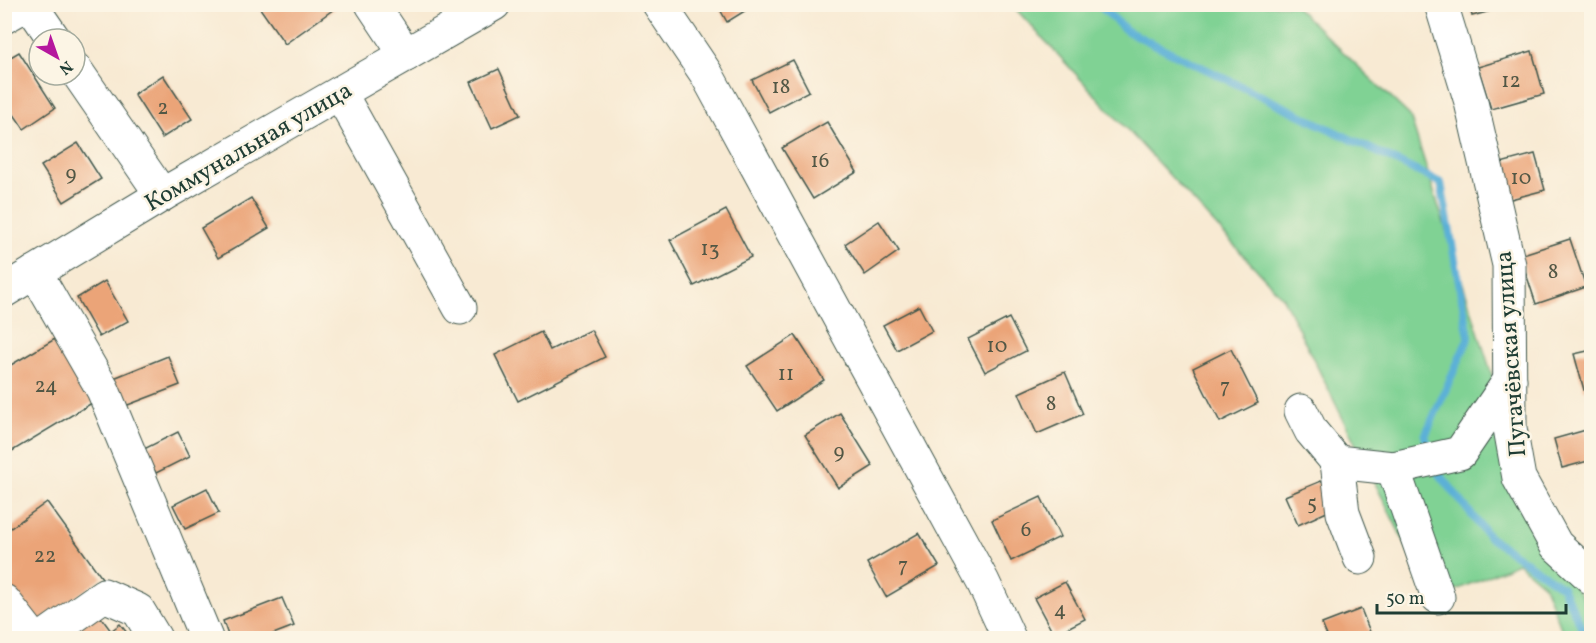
<svg xmlns="http://www.w3.org/2000/svg" width="1596" height="643" font-family="Vollkorn,serif">
<style>
.green{fill:#80d294;stroke:#508864;stroke-width:1.5}
.lines{fill:none;stroke-linecap:round;stroke-linejoin:round}
.stream{stroke:#5bb0d7;stroke-width:8}
.building{fill:#eba478}
.minor-casing{stroke:#40574c;stroke-width:35}
.minor{stroke:#fff;stroke-width:33}
.labels{text-anchor:middle;stroke-width:5;stroke-linejoin:round;paint-order:stroke}
.number-label{font-size:21px;fill:#525745}
.street-label{font-size:24px;fill:#1f3d34;stroke:#fcf5e5}
</style>
<rect width="100%" height="100%" fill="#fcf5e5"/>
<filter id="ink" filterUnits="userSpaceOnUse"><feTurbulence type="fractalNoise" baseFrequency=".0167" numOctaves="2"/><feDisplacementMap in="SourceGraphic" scale="12" xChannelSelector="R" yChannelSelector="G"/><feConvolveMatrix kernelMatrix="1 2 1 2 8 2 1 2 1" color-interpolation-filters="sRGB"/></filter>
<filter id="wash" filterUnits="userSpaceOnUse"><feTurbulence type="fractalNoise" baseFrequency=".008" numOctaves="4" result="noise"/><feDisplacementMap in="SourceGraphic" scale="24" xChannelSelector="R" yChannelSelector="G"/><feGaussianBlur stdDeviation="1.35" result="paint"/><feColorMatrix in="noise" values="0 0 0 0 0 0 0 0 0 0 0 0 0 0 0 0 0 1.4 0 .05"/><feComposite in="paint" operator="in"/></filter>
<g filter="url(#wash)">
<rect width="100%" height="100%" fill="#f8ead3"/>
<path class="green" d="M 1012,5 L 1294,5 L 1410,116 L 1546,546 L 1591,609 L 1591,638 L 1565,638 L 1544,585 L 1518,563 L 1433,600 L 1283,298 Z"/>
<g class="lines">
<g class="stream">
<path d="M 1098,4 L 1127,31 L 1441,183 L 1469,337 L 1425,436 L 1431,453"/>
<path d="M 1435,468 L 1489,537 L 1562,587 L 1587,638"/>
</g>
</g>
<g id="blocks">
<g class="building">
<path d="M 257,4 L 341,4 L 285,44 Z"/>
<path d="M 717,4 L 756,4 L 727,22 Z"/>
<path d="M 1469,4 L 1513,4 L 1513,5 L 1472,16 Z"/>
<path d="M 1532,51 L 1544,94 L 1491,109 L 1478,67 Z"/>
<path d="M 19,52 L 55,108 L 24,129 L 4,100 L 4,61 Z"/>
<path d="M 793,60 L 809,91 L 769,112 L 752,80 Z"/>
<path d="M 499,69 L 520,115 L 492,128 L 471,82 Z"/>
<path d="M 163,75 L 192,119 L 162,138 L 134,94 Z"/>
<path d="M 827,122 L 857,172 L 813,199 L 782,148 Z"/>
<path d="M 78,143 L 101,179 L 64,202 L 41,166 Z"/>
<path d="M 1535,154 L 1545,190 L 1507,200 L 1497,164 Z"/>
<path d="M 251,198 L 269,228 L 218,258 L 201,228 Z"/>
<path d="M 726,210 L 751,257 L 694,286 L 670,240 Z"/>
<path d="M 879,221 L 899,251 L 865,275 L 845,244 Z"/>
<path d="M 1570,239 L 1586,287 L 1536,304 L 1520,255 Z"/>
<path d="M 105,281 L 128,321 L 99,337 L 77,298 Z"/>
<path d="M 919,306 L 932,331 L 897,350 L 883,325 Z"/>
<path d="M 1009,318 L 1026,351 L 985,372 L 968,339 Z"/>
<path d="M 591,330 L 605,357 L 518,401 L 495,355 L 541,332 L 550,350 Z"/>
<path d="M 795,335 L 824,380 L 777,411 L 747,366 Z"/>
<path d="M 60,336 L 97,400 L 4,456 L 4,369 Z"/>
<path d="M 1231,349 L 1258,403 L 1220,422 L 1193,368 Z"/>
<path d="M 1592,350 L 1592,388 L 1584,390 L 1574,354 Z"/>
<path d="M 168,356 L 180,385 L 120,408 L 109,380 Z"/>
<path d="M 1065,372 L 1083,414 L 1037,434 L 1019,393 Z"/>
<path d="M 840,413 L 873,466 L 838,488 L 805,435 Z"/>
<path d="M 1586,430 L 1592,460 L 1562,468 L 1554,439 Z"/>
<path d="M 178,432 L 190,456 L 156,473 L 144,449 Z"/>
<path d="M 1326,479 L 1338,507 L 1298,525 L 1285,496 Z"/>
<path d="M 207,488 L 219,513 L 185,529 L 173,505 Z"/>
<path d="M 1041,497 L 1060,537 L 1011,561 L 992,520 Z"/>
<path d="M 47,502 L 102,578 L 35,626 L 4,584 L 4,533 Z"/>
<path d="M 919,533 L 939,566 L 886,597 L 867,563 Z"/>
<path d="M 1065,582 L 1085,619 L 1054,635 L 1034,598 Z"/>
<path d="M 282,598 L 294,626 L 263,638 L 229,638 L 223,621 Z"/>
<path d="M 94,608 L 111,631 L 120,624 L 131,638 L 54,638 Z"/>
<path d="M 1361,609 L 1372,637 L 1328,638 L 1322,624 Z"/>
</g>
</g>
</g>
<g filter="url(#ink)">
<use href="#blocks" fill-opacity="0" stroke="#40574c" stroke-width="1.5"/>
<g class="lines">
<defs>
<g id="minor">
<path d="M 30,4 L 54,39"/>
<path d="M 372,4 L 406,55"/>
<path d="M 659,4 L 707,75 L 983,582 L 1009,638"/>
<path d="M 1441,4 L 1471,102 L 1509,265 L 1510,428 L 1519,478 L 1556,545 L 1592,578"/>
<path d="M 4,17 L 27,4"/>
<path d="M 75,69 L 162,195"/>
<path d="M 340,93 L 460,308"/>
<path d="M 35,272 L 103,390 L 206,638"/>
<path d="M 4,291 L 162,195 L 494,4"/>
<path d="M 1301,411 L 1311,431 L 1337,462 L 1393,468"/>
<path d="M 1337,462 L 1343,513 L 1360,558"/>
<path d="M 1438,597 L 1393,468 L 1460,453 L 1510,380"/>
<path d="M 4,601 L 33,638"/>
<path d="M 43,638 L 104,595 L 138,610 L 155,638"/>
</g>
</defs>
<use href="#minor" class="minor-casing"/>
<use href="#minor" class="minor"/>
</g>
</g>
<g class="labels">
<g class="number-label">
<text x="1511" y="87">12</text>
<text x="781" y="93">18</text>
<text x="163" y="114">2</text>
<text x="820" y="167">16</text>
<text x="71" y="180">9</text>
<text x="1521" y="184">10</text>
<text x="710" y="255">13</text>
<text x="1553" y="278">8</text>
<text x="997" y="352">10</text>
<text x="786" y="380">11</text>
<text x="46" y="392">24</text>
<text x="1225" y="393">7</text>
<text x="1051" y="410">8</text>
<text x="839" y="458">9</text>
<text x="1312" y="509">5</text>
<text x="1026" y="536">6</text>
<text x="45" y="562">22</text>
<text x="903" y="572">7</text>
<text x="1060" y="616">4</text>
</g>
<g class="street-label">
<text transform="translate(248 146) rotate(-30)" y="8">Коммунальная улица</text>
<text transform="translate(1510 354) rotate(-94)" y="8">Пугачёвская улица</text>
</g>
</g>
<rect width="1596" height="643" fill="none" stroke="#fcf5e5" stroke-width="24"/>
<g transform="translate(57 57) rotate(140)"><circle r="28" fill="#fcf5e5" stroke="#a4ab9e" stroke-width="1.5"/>
<path d="M0-4.5L10 22L0 15L-10 22Z" fill="#b5179e"/>
<text y="-9" font-size="16" font-weight="bold" text-anchor="middle" fill="#1f3d34">N</text>
</g>
<path d="M1377 604v9h189v-9" fill="none" stroke="#1f3d34" stroke-width="3"/>
<text x="1386" y="604" font-size="18" fill="#1f3d34" stroke="#fcf5e5" stroke-width="4.5" paint-order="stroke">50 m</text>
</svg>
